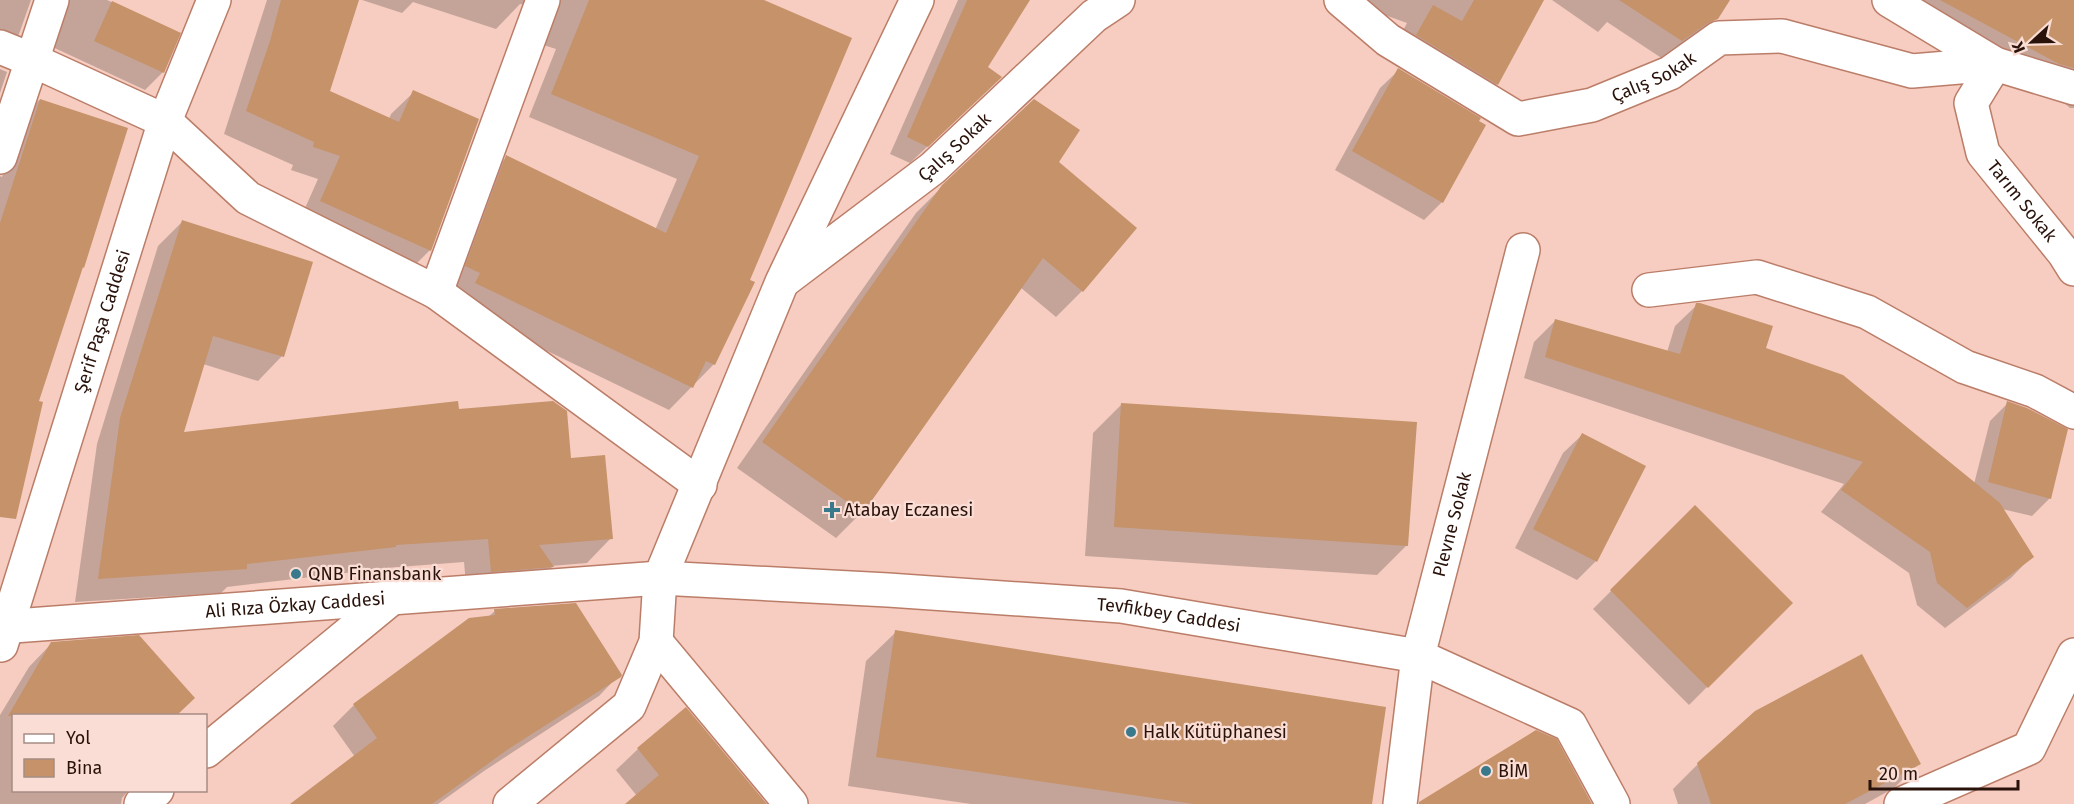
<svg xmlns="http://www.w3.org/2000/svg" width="2074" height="804" font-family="'Fira Sans',sans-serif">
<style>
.shadow{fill:#0003}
.building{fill:#c59269}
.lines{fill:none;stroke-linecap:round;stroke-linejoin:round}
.minor-casing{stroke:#bb7d68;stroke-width:36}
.minor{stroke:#fff;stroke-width:33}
.poi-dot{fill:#38798c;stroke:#faded5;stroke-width:2}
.labels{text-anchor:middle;stroke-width:4.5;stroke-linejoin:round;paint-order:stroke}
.street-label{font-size:18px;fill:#29120a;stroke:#faded5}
.poi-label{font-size:18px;fill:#29120a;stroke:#faded5;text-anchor:start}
</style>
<rect width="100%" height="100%" fill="#f6cdc0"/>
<g class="shadow">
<path d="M 0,0 L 31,0 L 19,34 L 2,52 L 0,51 Z"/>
<path d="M 41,0 L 107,0 L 179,33 L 163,72 L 145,90 L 46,44 Z"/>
<path d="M 267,0 L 357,0 L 328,92 L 389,119 L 391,114 L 414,92 L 430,250 L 407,273 L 298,224 L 318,179 L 291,170 L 293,165 L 224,134 Z"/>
<path d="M 362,0 L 747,0 L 714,364 L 669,410 L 454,306 L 444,289 L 484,179 L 507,157 L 655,230 L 677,179 L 529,117 L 556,49 L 534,42 L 527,5 L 520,4 L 496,29 L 413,2 L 402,13 Z"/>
<path d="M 958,0 L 1028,0 L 986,68 L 983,94 L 910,163 L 890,154 Z"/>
<path d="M 1343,0 L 1538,0 L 1497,84 L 1475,107 L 1390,55 L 1407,23 Z"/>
<path d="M 1552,0 L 1728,0 L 1716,18 L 1697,37 L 1663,59 L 1607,22 L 1598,32 Z"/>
<path d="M 1893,0 L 2074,0 L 2074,108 L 2070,108 L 2055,95 Z"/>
<path d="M 0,69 L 7,72 L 0,93 Z"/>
<path d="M 1399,70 L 1477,122 L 1442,202 L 1424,220 L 1335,170 L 1380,88 Z"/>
<path d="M 39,100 L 126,129 L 83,267 L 80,270 L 0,492 L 0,176 L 2,177 L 22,118 Z"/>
<path d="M 1057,162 L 1135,228 L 1082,291 L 1056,317 L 1020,287 L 862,512 L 836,538 L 737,468 L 916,213 L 943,186 Z"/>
<path d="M 182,222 L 282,356 L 258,381 L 203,364 L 182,434 L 570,459 L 611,538 L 587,563 L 551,566 L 552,567 L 528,591 L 467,595 L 464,562 L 372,569 L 370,570 L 227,587 L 221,593 L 75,602 L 97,444 L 158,246 Z"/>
<path d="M 1697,305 L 1974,484 L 1990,421 L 2008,403 L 2050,498 L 2032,516 L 2002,509 L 2032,556 L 2011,578 L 1945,628 L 1917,605 L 1909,573 L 1821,512 L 1844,484 L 1524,378 L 1534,342 L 1555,321 L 1667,352 L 1675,326 Z"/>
<path d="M 1122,404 L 1407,545 L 1377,575 L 1085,556 L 1093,433 Z"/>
<path d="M 1582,435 L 1644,467 L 1595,562 L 1577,580 L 1515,548 L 1563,453 Z"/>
<path d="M 1695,507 L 1791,603 L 1689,705 L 1593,609 Z"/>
<path d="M 495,611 L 620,674 L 599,696 L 484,771 L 438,804 L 292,804 L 355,757 L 333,726 L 354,705 L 488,617 Z"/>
<path d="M 896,632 L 1371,804 L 971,804 L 848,786 L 866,661 Z"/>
<path d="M 52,643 L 14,716 L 14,790 L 129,790 L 122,798 L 121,804 L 0,804 L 0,715 L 29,667 Z"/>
<path d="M 638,749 L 765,804 L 628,804 L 637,796 L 616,770 Z"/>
<path d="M 1919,763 L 1894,788 L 1865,804 L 1678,804 L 1673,789 L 1698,764 Z"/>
</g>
<g class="building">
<path d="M 281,0 L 359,0 L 330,91 L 399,122 L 413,90 L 479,119 L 431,251 L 320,201 L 340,156 L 313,147 L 314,142 L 246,111 L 270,41 Z"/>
<path d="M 589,0 L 764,0 L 852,38 L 750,280 L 755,282 L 715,365 L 706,361 L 693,388 L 475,283 L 480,273 L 465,266 L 506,155 L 666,233 L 699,156 L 551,94 Z"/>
<path d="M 967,0 L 1030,0 L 988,67 L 1002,77 L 928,147 L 907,137 Z"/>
<path d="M 1474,0 L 1544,0 L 1498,85 L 1416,35 L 1433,5 L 1462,21 Z"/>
<path d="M 1619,0 L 1730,0 L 1718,19 L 1708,23 L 1682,41 Z"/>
<path d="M 1940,0 L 2074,0 L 2074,68 L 2059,64 Z"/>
<path d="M 112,1 L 181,33 L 164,73 L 94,41 Z"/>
<path d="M 1398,68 L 1481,118 L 1479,121 L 1486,125 L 1443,203 L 1352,151 Z"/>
<path d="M 40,99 L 128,128 L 84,268 L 83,267 L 39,401 L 43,402 L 16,519 L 0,517 L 0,223 Z"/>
<path d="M 1034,99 L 1080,130 L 1059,162 L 1137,228 L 1083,292 L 1043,258 L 863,513 L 762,442 L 942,185 Z"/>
<path d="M 182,220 L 313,262 L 284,357 L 213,336 L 184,432 L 458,401 L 459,409 L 553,401 L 567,411 L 571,458 L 605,455 L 613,539 L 539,545 L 554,567 L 491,572 L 488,539 L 396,545 L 396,547 L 247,564 L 247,569 L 98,579 L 120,418 Z"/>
<path d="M 1696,303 L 1700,303 L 1773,326 L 1766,348 L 1843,375 L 2000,503 L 2034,557 L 1967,608 L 1937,583 L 1930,552 L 1841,490 L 1863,462 L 1545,357 L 1555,319 L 1680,354 Z"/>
<path d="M 2007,401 L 2027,408 L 2068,429 L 2051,499 L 1988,482 Z"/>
<path d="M 1121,403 L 1417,422 L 1408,546 L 1114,527 Z"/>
<path d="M 1582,433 L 1646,466 L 1597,562 L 1533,529 Z"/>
<path d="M 1695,505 L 1793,603 L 1708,688 L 1610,590 Z"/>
<path d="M 576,603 L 622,675 L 621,677 L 507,750 L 432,804 L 290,804 L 377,738 L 353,704 L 469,618 L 495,615 L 494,609 Z"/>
<path d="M 895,630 L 1386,707 L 1372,804 L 1194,804 L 876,757 Z"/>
<path d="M 139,635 L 195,698 L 176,716 L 8,716 L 51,642 Z"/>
<path d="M 1862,654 L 1921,764 L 1845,804 L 1711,804 L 1697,763 L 1755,711 Z"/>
<path d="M 686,707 L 767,804 L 625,804 L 659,775 L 637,748 Z"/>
<path d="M 1536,730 L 1557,739 L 1592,804 L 1419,804 L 1419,802 Z"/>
</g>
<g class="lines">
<defs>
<g id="minor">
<path id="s1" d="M 1341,0 L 1388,40 L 1518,119 L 1592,105 L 1670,73 L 1719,38 L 1782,36 L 1912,71 L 1995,64"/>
<path d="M 1889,0 L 1995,64 L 2074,88"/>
<path d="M 0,47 L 32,60 L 165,121 L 248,198 L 436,292 L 700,485"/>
<path id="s2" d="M 1995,64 L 1971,103 L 1983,153 L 2064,253 L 2074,269"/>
<path d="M 0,157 L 52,0"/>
<path id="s3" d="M 786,279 L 933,168 L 1094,16 L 1118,0"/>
<path d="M 1649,290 L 1757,277 L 1867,312 L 1965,367 L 2035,391 L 2074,412"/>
<path d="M 436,292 L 543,0"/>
<path id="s4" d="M 0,627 L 660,578 L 888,590 L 1121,606 L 1418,656 L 1570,725 L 1613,804"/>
<path d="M 656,642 L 791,804"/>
<path id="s5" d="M 1,645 L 165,121 L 214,0"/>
<path d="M 206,751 L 393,597"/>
<path d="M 141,804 L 157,790"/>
<path d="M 510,804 L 629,706 L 656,642 L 660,578 L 782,282 L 917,0"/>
<path id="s6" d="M 1400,804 L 1418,656 L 1523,250"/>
<path d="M 1901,804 L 2029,748 L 2074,655"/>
</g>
</defs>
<use href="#minor" class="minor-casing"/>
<use href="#minor" class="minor"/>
</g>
<g class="poi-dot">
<path d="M829 501h6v6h6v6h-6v6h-6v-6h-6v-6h6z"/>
<circle cx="296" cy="574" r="6"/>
<circle cx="1131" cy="732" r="6"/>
<circle cx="1486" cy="771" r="6"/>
</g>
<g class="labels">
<g class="street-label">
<text dy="6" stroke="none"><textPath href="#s1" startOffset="357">Çalış Sokak</textPath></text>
<text dy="6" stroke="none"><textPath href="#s3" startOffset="214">Çalış Sokak</textPath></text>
<text dy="6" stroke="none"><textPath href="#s2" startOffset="159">Tarım Sokak</textPath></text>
<text dy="6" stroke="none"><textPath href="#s5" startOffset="339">Şerif Paşa Caddesi</textPath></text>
<text dy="6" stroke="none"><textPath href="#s6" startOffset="285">Plevne Sokak</textPath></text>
<text dy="6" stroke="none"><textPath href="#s4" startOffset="296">Ali Rıza Özkay Caddesi</textPath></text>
<text dy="6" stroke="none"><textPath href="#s4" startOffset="1172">Tevfikbey Caddesi</textPath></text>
</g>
<g class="poi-label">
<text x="844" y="516">Atabay Eczanesi</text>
<text x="308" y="580">QNB Finansbank</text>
<text x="1143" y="738">Halk Kütüphanesi</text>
<text x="1498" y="777">BİM</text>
</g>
</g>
<rect x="12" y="714" width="195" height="78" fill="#faded5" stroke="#a68c84" stroke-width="1.5"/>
<rect x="24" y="734" width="30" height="9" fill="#ffffff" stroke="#a68c84" stroke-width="1.5"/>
<text x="66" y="744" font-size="18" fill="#29120a">Yol</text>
<rect x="24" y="759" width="30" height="18" fill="#c59269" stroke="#a68c84" stroke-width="1.5"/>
<text x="66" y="774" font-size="18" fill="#29120a">Bina</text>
<g transform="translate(2032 42) rotate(248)" stroke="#faded5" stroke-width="4.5" paint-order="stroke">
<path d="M0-4.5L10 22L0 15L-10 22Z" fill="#29120a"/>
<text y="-9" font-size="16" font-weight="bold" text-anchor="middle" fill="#29120a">K</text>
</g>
<path d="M1870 780v9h148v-9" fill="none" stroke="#29120a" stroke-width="3"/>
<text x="1879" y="780" font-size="18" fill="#29120a" stroke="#faded5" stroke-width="4.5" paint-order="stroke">20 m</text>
</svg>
